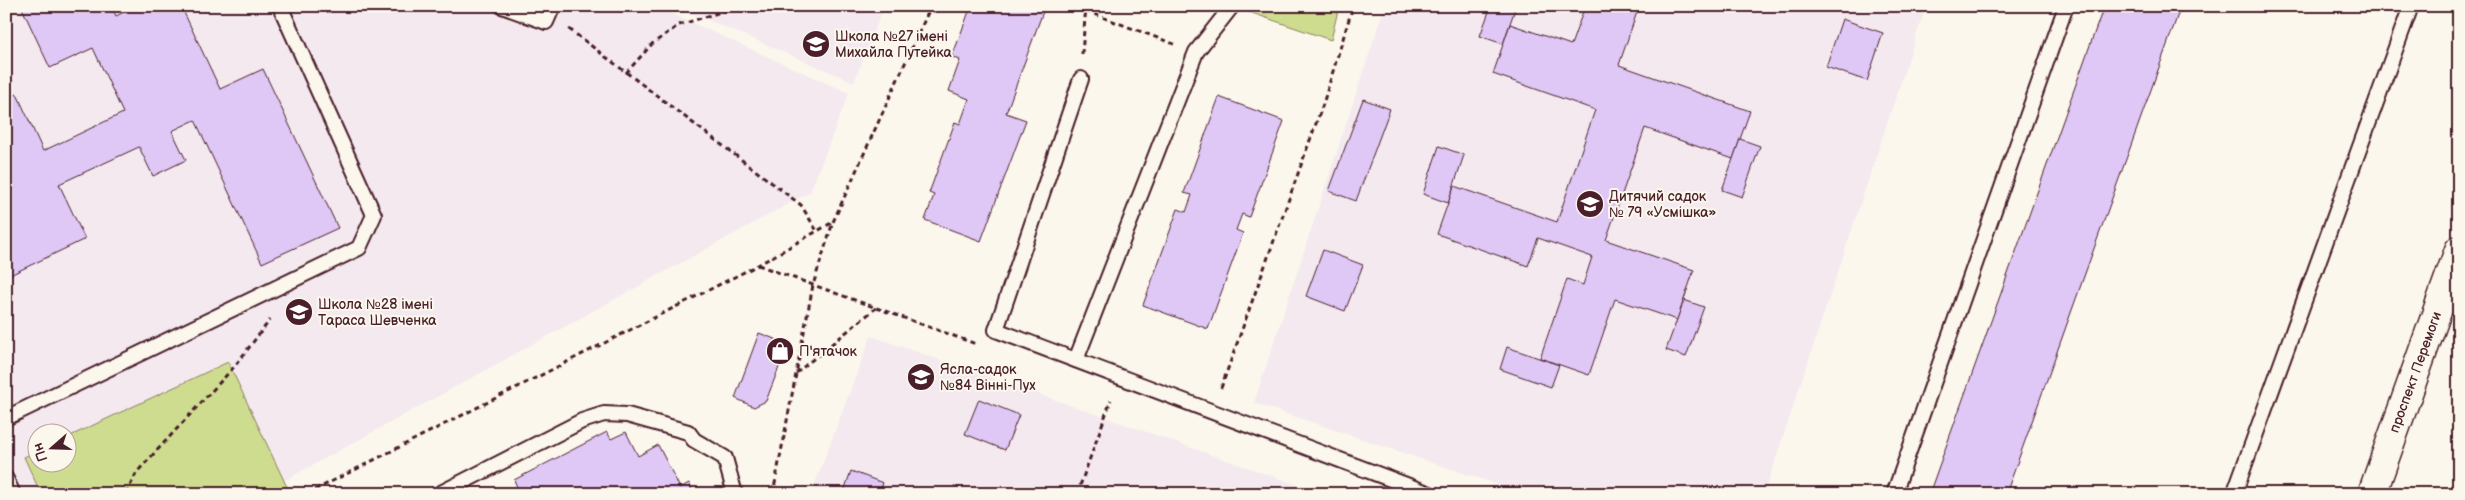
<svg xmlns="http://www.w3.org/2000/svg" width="2465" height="500" font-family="'Balsamiq Sans',sans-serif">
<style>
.built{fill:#f3e9ef;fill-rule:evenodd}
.green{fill:#cedc90;stroke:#8c7e5e}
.building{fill:#dfc7f6;stroke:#4a1f2b}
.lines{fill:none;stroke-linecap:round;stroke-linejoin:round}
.lane-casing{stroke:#4a1f2b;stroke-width:18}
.secondary-casing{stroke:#4a1f2b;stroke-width:31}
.path{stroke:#4a1f2b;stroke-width:3;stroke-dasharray:5 4;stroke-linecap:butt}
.lane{stroke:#fbf7ec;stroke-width:14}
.secondary{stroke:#fbf7ec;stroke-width:28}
.labels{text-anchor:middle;stroke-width:4;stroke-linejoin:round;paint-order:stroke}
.poi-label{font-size:14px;fill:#4a1f2b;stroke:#fbf7ec;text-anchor:start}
.street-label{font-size:14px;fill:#4a1f2b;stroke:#fbf7ec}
</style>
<rect width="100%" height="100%" fill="#fbf7ec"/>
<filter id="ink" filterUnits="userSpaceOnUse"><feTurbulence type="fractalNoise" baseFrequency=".02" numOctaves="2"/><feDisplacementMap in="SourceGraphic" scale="10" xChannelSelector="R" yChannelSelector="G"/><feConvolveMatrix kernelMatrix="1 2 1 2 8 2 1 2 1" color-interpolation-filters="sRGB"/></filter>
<g filter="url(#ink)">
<g class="built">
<path d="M 6,6 L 654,6 L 849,93 L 810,192 L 260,494 L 6,494 ZM 38,432 L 68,432 L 68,462 L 38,462 Z"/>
<path d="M 675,6 L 884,6 L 854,82 Z"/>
<path d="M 1385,6 L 1926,6 L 1764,494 L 1526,494 L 1254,403 Z"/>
<path d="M 871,336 L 1104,417 L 1323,494 L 811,494 Z"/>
</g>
<g class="green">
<path d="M 1248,6 L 1339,6 L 1331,40 L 1246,11 Z"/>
<path d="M 228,362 L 287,487 L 273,494 L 41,494 L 24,457 L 37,451 L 38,462 L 68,462 L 68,437 Z"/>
</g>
<g class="building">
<path d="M 21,6 L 111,6 L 116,16 L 136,6 L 181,6 L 220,89 L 263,69 L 338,228 L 262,263 L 195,120 L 172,131 L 186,160 L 153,176 L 139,147 L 59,184 L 85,239 L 6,277 L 6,99 L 17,94 L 43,151 L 123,113 L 93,48 L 50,68 Z"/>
<path d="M 971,6 L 1045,6 L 1006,113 L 1026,120 L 981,241 L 925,220 L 934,195 L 929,193 L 955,122 L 960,124 L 969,99 L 949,91 L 960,60 L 952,57 Z"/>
<path d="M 1491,6 L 1516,6 L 1503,44 L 1480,36 Z"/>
<path d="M 1585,6 L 1639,6 L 1619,65 L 1750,111 L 1733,159 L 1645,128 L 1606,240 L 1694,270 L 1677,320 L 1615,299 L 1589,375 L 1540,358 L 1567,279 L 1583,285 L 1592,257 L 1538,238 L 1528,266 L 1437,234 L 1454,186 L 1557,222 L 1595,110 L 1493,74 L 1510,24 L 1571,45 Z"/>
<path d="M 2104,6 L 2181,6 L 2006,494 L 1929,494 Z"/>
<path d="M 1842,19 L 1883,33 L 1867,81 L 1826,67 Z"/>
<path d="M 1219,97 L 1284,121 L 1249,217 L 1242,214 L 1236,230 L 1243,233 L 1208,329 L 1143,305 L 1178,209 L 1186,212 L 1192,195 L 1184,193 Z"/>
<path d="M 1363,99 L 1390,109 L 1356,201 L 1329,191 Z"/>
<path d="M 1740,139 L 1760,146 L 1742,197 L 1722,190 Z"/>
<path d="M 1439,146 L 1464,155 L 1448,203 L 1423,194 Z"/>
<path d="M 1323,250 L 1363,265 L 1345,311 L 1306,296 Z"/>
<path d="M 1684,300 L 1704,307 L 1686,357 L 1666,350 Z"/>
<path d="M 759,333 L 788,344 L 766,401 L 754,407 L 735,398 Z"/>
<path d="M 1507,347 L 1559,365 L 1551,387 L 1500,369 Z"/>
<path d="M 979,399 L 1019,415 L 1005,450 L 965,434 Z"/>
<path d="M 607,432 L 611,439 L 626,432 L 638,456 L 658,445 L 680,488 L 689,483 L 694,494 L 503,494 L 517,487 L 514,480 Z"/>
<path d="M 851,471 L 883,483 L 879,494 L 843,494 Z"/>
</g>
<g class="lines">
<defs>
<g id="lane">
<path d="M 502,6 L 546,22 L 553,6"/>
<path d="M 1081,79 L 996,330 L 1430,494"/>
<path d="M 1076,360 L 1196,52 L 1232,6"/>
<path d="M 6,418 L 359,248 L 374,215 L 280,6"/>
<path d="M 6,479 L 13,494"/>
<path d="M 439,494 L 582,421 L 604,414 L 627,415 L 688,432 L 694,440 L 725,458 L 735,494"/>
<path d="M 1894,494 L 2066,6"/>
<path d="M 2234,494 L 2411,6"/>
</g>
<path id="secondary" d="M 2372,494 L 2459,250"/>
</defs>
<use href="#lane" class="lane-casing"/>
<use href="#secondary" class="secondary-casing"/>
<g class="path">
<path d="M 1086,11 L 1174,44"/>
<path d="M 569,29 L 801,205 L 817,231"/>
<path d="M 1082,54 L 1086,6"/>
<path d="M 626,73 L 652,44 L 679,25 L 740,6"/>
<path d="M 758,265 L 976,344"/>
<path d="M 796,373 L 876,308"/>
<path d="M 1221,388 L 1323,104 L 1353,6"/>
<path d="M 126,494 L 137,472 L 234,367 L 270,320"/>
<path d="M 307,494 L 758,265 L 833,222"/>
<path d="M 773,494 L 813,285 L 833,222 L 931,6"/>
<path d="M 1077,494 L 1111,400"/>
</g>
<use href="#lane" class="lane"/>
<use href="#secondary" class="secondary"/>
</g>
</g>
<defs>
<symbol id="school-disc" viewBox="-11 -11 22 22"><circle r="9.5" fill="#4a1f2b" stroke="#fbf7ec"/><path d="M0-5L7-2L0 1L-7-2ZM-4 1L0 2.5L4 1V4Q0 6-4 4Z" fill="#fff"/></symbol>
<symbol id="shop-disc" viewBox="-11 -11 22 22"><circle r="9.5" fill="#4a1f2b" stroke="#fbf7ec"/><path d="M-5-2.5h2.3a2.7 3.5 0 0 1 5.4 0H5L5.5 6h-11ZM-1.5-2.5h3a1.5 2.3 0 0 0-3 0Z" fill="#fff"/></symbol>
</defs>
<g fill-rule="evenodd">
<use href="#school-disc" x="800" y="28" width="32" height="32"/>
<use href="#school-disc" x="1574" y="188" width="32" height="32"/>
<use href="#school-disc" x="283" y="296" width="32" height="32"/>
<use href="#shop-disc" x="764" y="335" width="32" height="32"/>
<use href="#school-disc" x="905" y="361" width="32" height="32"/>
</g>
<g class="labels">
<g class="poi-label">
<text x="835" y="41">Школа №27 імені<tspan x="835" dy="16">Михайла Путейка</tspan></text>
<text x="1609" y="201">Дитячий садок<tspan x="1609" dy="16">№ 79 «Усмішка»</tspan></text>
<text x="318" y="309">Школа №28 імені<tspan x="318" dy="16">Тараса Шевченка</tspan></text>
<text x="799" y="356">П'ятачок</text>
<text x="940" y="374">Ясла-садок<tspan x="940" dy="16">№84 Вінні-Пух</tspan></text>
</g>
<g class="street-label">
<text transform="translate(2415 372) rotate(-70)" y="5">проспект Перемоги</text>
</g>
</g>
<rect width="2465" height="500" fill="none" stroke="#fbf7ec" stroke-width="25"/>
<rect x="12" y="12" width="2440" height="475" fill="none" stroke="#4a1f2b" stroke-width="2" filter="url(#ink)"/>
<g transform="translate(52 448) rotate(250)"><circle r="24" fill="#fbf7ec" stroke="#b4a19f"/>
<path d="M0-4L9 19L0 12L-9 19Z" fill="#4a1f2b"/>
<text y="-8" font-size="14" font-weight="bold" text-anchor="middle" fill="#4a1f2b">Пн</text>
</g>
</svg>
